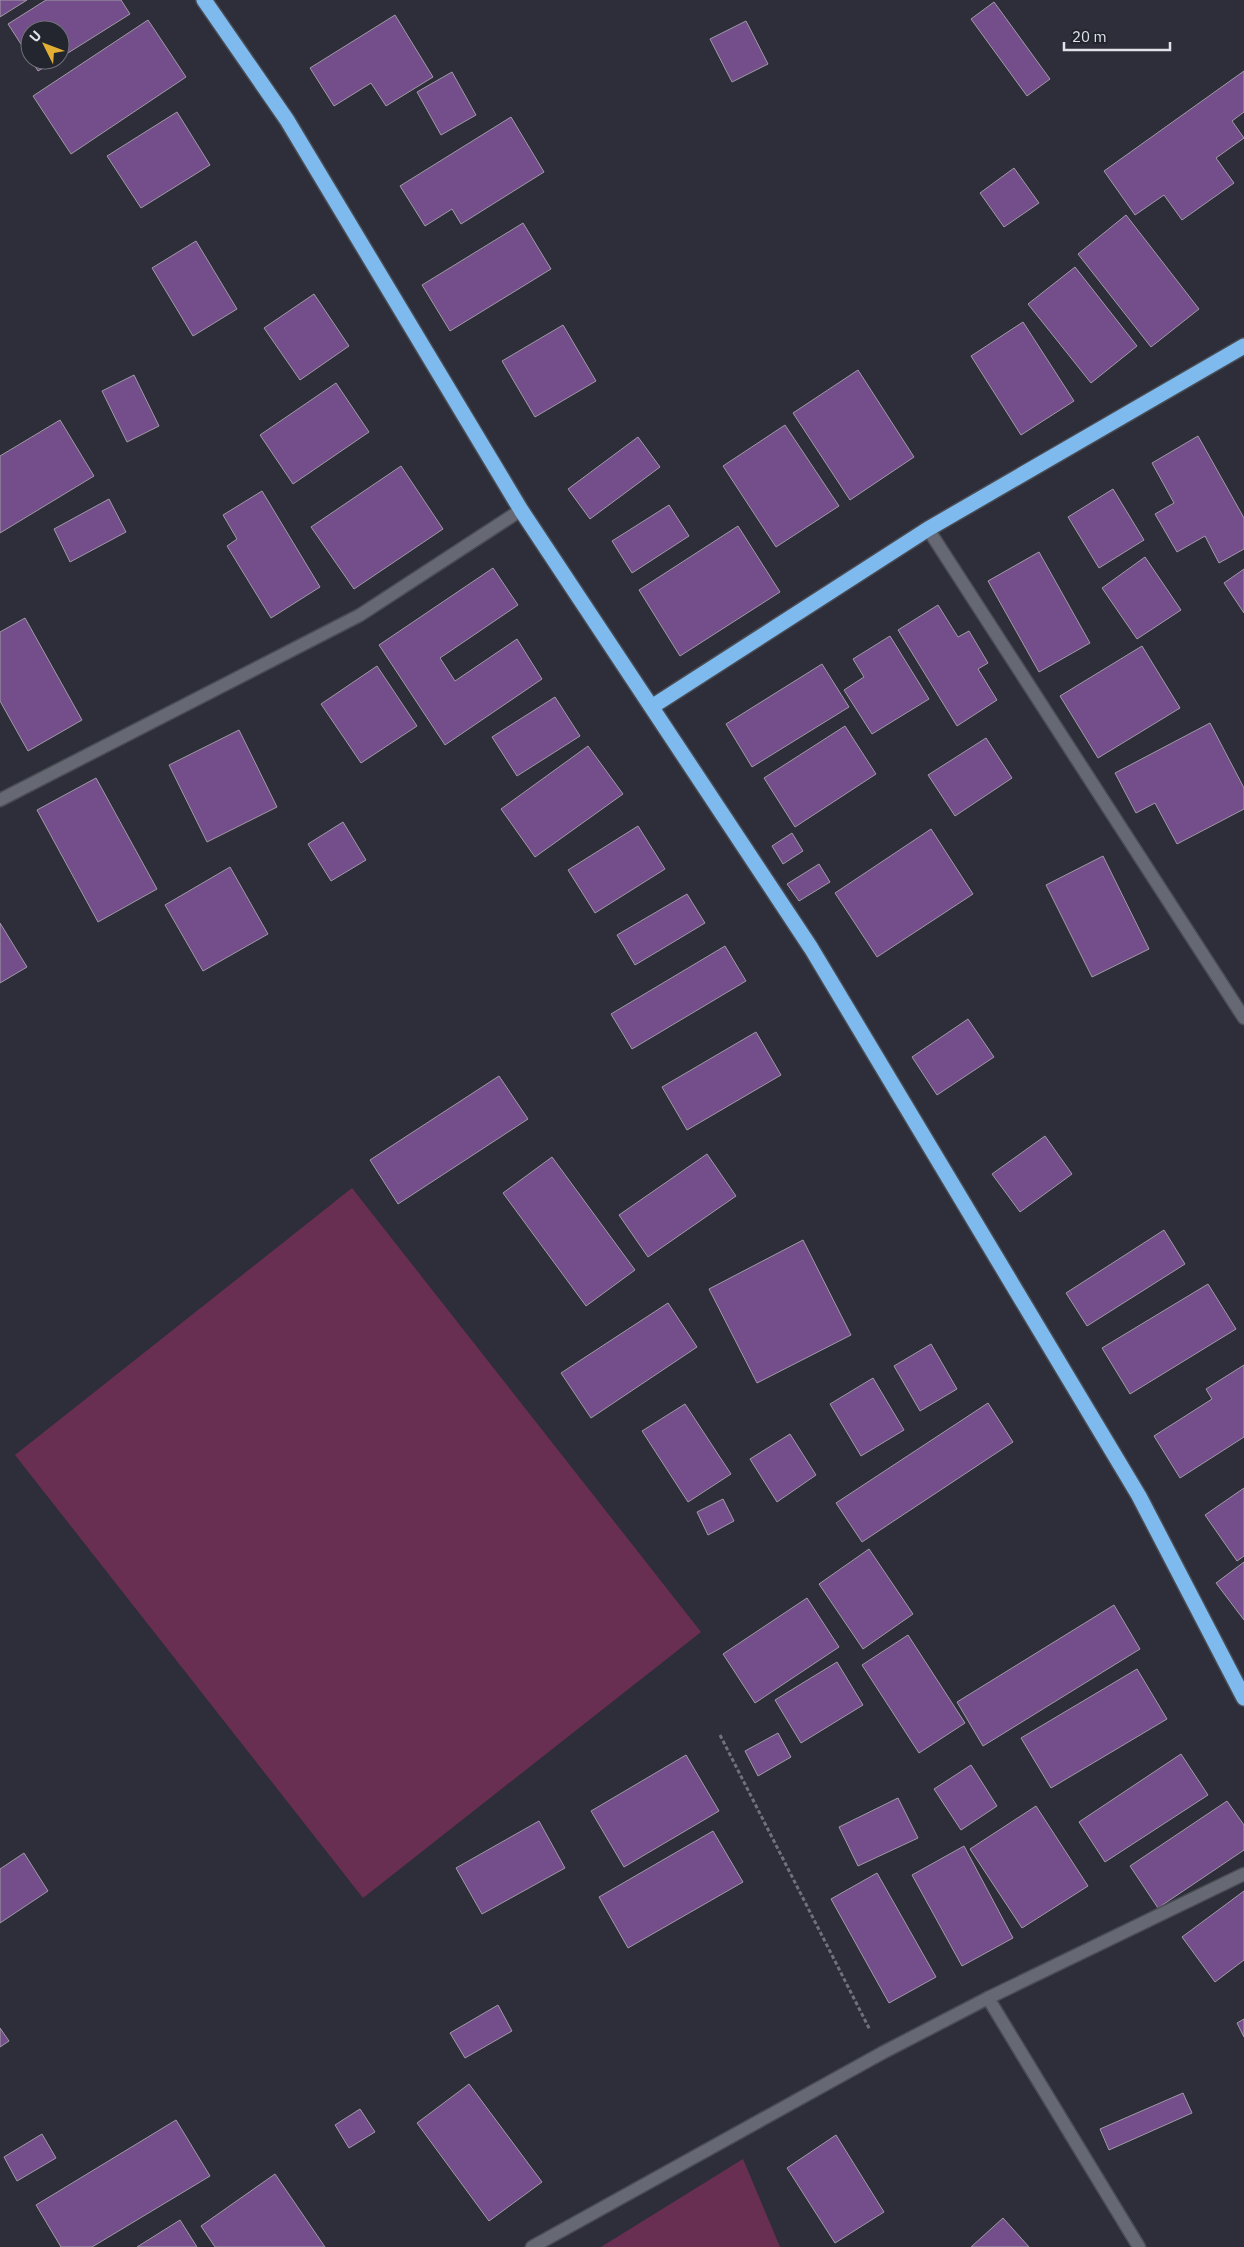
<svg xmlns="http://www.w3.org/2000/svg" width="1244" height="2247" font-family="'IBM Plex Sans',sans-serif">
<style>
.green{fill:#692f53}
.building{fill:#734e8a;stroke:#a19aa6}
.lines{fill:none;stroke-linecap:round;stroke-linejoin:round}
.street-casing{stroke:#4a4c54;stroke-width:15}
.highway-casing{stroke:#4a4c54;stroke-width:18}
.path{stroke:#70717b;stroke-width:3;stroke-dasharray:4 2.5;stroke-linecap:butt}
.street{stroke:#666873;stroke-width:12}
.highway{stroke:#7ebaee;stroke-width:15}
</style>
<rect width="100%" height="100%" fill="#2d2e39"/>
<g class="green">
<path d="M 352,1188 L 701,1632 L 363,1898 L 15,1455 Z"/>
<path d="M 743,2159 L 780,2247 L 601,2247 Z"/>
</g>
<g class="building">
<path d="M 0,0 L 27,0 L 0,17 Z"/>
<path d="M 46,0 L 121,0 L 130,14 L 60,58 L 60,30 L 30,30 L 30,58 L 8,24 Z"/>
<path d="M 994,2 L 1050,79 L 1027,96 L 971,19 Z"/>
<path d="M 395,15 L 433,77 L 386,106 L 371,83 L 334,106 L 310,68 Z"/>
<path d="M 148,20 L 186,77 L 71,154 L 33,96 Z"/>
<path d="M 746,21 L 768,64 L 732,82 L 710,39 Z"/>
<path d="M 31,60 L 57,60 L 38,71 Z"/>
<path d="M 1244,71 L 1244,112 L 1232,121 L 1244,138 L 1216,158 L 1234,183 L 1182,220 L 1164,195 L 1135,215 L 1104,171 Z"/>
<path d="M 452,72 L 476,115 L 441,135 L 417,92 Z"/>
<path d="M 177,112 L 210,165 L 141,208 L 107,156 Z"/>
<path d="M 511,117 L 544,172 L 461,224 L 452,209 L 425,226 L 400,186 Z"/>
<path d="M 1014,168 L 1039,203 L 1004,227 L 980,193 Z"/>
<path d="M 1126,215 L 1199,309 L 1151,347 L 1078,254 Z"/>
<path d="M 523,223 L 551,269 L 450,331 L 422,285 Z"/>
<path d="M 196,241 L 237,309 L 193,336 L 152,268 Z"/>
<path d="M 1075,267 L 1137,346 L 1091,383 L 1028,304 Z"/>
<path d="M 314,294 L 349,346 L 300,380 L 264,328 Z"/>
<path d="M 1023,322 L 1074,401 L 1021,435 L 971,356 Z"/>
<path d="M 563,325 L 596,381 L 535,417 L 502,361 Z"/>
<path d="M 858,370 L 914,457 L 850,500 L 793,413 Z"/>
<path d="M 134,375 L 159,426 L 127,442 L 102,391 Z"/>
<path d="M 336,383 L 369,432 L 293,484 L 260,435 Z"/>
<path d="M 60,420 L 94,476 L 0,533 L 0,456 Z"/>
<path d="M 785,425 L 839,506 L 776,547 L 723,466 Z"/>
<path d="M 1198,436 L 1244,518 L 1244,549 L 1219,563 L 1205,536 L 1177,552 L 1155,514 L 1174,503 L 1152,463 Z"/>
<path d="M 638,437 L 660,467 L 590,519 L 568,489 Z"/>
<path d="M 401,466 L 443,529 L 354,589 L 311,527 Z"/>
<path d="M 1113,489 L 1144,540 L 1099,568 L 1068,517 Z"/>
<path d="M 262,491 L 320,587 L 271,618 L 227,546 L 237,539 L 223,515 Z"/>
<path d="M 109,499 L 126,532 L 70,562 L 54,529 Z"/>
<path d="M 669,505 L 689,536 L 632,573 L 612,541 Z"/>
<path d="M 738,526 L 780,592 L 680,656 L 639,590 Z"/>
<path d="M 1039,552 L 1090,643 L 1039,672 L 988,581 Z"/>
<path d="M 1145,557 L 1181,610 L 1137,639 L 1102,588 Z"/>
<path d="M 493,568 L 518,605 L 440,658 L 455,681 L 517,639 L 542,679 L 445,745 L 379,645 Z"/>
<path d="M 1244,569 L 1244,613 L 1224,583 Z"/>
<path d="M 938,605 L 958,637 L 969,631 L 988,663 L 978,669 L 997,700 L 957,726 L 898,630 Z"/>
<path d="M 25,618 L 82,720 L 28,751 L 0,701 L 0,632 Z"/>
<path d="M 890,636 L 929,699 L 872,734 L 844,690 L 864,677 L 853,659 Z"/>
<path d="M 1142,646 L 1180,708 L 1098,758 L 1060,696 Z"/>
<path d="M 822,664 L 849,707 L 752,767 L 726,724 Z"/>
<path d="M 377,666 L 417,726 L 361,763 L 321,704 Z"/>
<path d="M 555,697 L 580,736 L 517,776 L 492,737 Z"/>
<path d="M 1210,723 L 1244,788 L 1244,809 L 1177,844 L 1155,803 L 1136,813 L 1115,773 Z"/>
<path d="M 845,726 L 876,774 L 795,827 L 764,778 Z"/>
<path d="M 239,730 L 277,807 L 207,842 L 169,765 Z"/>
<path d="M 986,738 L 1012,778 L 955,816 L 928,775 Z"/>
<path d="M 588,746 L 623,794 L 535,857 L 501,809 Z"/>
<path d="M 96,778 L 157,889 L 98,922 L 37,810 Z"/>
<path d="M 343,822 L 366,860 L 331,881 L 308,844 Z"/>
<path d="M 638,826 L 665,869 L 595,913 L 568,870 Z"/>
<path d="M 931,829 L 973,894 L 877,957 L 835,893 Z"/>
<path d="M 792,833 L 803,851 L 783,864 L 772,846 Z"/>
<path d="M 1103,856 L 1149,949 L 1092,977 L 1046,885 Z"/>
<path d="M 819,864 L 830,882 L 799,901 L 787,884 Z"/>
<path d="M 230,867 L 268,934 L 203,971 L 165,905 Z"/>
<path d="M 687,894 L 705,923 L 635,965 L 617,935 Z"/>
<path d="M 0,923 L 27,967 L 0,983 Z"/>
<path d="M 725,946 L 746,981 L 632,1049 L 611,1014 Z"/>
<path d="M 968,1019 L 994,1057 L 937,1095 L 912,1057 Z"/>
<path d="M 756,1032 L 781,1075 L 687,1130 L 662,1087 Z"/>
<path d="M 499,1076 L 528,1119 L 398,1204 L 370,1160 Z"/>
<path d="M 1045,1136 L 1072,1174 L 1020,1212 L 992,1174 Z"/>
<path d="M 707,1154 L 736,1196 L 648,1257 L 619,1215 Z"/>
<path d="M 552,1157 L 635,1270 L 586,1306 L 503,1193 Z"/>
<path d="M 1164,1230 L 1185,1264 L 1087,1326 L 1066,1293 Z"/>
<path d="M 803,1240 L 851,1335 L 757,1383 L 709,1289 Z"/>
<path d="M 1208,1284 L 1236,1329 L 1130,1394 L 1102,1348 Z"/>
<path d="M 668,1303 L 697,1347 L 591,1418 L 561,1373 Z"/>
<path d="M 931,1344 L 957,1389 L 920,1411 L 894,1366 Z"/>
<path d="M 1244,1365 L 1244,1437 L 1180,1478 L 1154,1436 L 1212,1399 L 1206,1389 Z"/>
<path d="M 873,1378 L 904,1430 L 861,1456 L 830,1404 Z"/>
<path d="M 988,1403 L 1013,1442 L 862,1542 L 836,1503 Z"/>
<path d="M 685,1404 L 731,1474 L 688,1502 L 642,1431 Z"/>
<path d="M 790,1434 L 816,1475 L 777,1502 L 750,1459 Z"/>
<path d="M 1244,1488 L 1244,1556 L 1237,1561 L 1205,1515 Z"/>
<path d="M 723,1499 L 734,1521 L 708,1535 L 697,1512 Z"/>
<path d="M 869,1549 L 913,1614 L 863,1649 L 819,1584 Z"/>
<path d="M 1244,1562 L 1244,1620 L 1216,1583 Z"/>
<path d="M 807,1598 L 839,1647 L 755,1703 L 723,1654 Z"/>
<path d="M 1114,1605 L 1140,1649 L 983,1746 L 957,1702 Z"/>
<path d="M 908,1635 L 965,1723 L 919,1753 L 862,1665 Z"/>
<path d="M 837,1662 L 863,1705 L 801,1743 L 775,1700 Z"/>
<path d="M 1137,1669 L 1167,1719 L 1051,1788 L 1021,1738 Z"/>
<path d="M 778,1733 L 791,1757 L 758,1776 L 745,1751 Z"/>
<path d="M 1181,1754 L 1208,1795 L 1105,1862 L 1079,1822 Z"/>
<path d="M 686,1755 L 719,1811 L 624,1867 L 591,1811 Z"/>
<path d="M 971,1765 L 997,1806 L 961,1830 L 934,1789 Z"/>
<path d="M 898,1798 L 918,1838 L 858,1866 L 839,1827 Z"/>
<path d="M 1227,1801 L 1244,1825 L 1244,1850 L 1158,1908 L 1130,1866 Z"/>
<path d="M 1036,1806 L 1088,1886 L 1022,1928 L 970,1849 Z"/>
<path d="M 539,1821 L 565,1868 L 482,1914 L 456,1868 Z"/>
<path d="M 713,1831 L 743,1882 L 628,1948 L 599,1897 Z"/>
<path d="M 964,1846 L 1013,1938 L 962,1966 L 912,1875 Z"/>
<path d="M 24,1853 L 48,1891 L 0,1923 L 0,1869 Z"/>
<path d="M 877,1873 L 936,1977 L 889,2003 L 831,1899 Z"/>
<path d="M 1244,1891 L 1244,1960 L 1215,1982 L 1182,1937 Z"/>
<path d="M 498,2005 L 512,2031 L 465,2058 L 450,2033 Z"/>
<path d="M 1244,2019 L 1244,2037 L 1237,2023 Z"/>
<path d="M 0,2028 L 9,2041 L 0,2047 Z"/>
<path d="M 469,2084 L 542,2182 L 489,2221 L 417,2123 Z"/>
<path d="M 1183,2093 L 1192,2113 L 1109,2150 L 1100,2129 Z"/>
<path d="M 360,2109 L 375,2132 L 349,2148 L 335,2125 Z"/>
<path d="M 176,2120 L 210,2176 L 92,2247 L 61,2247 L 36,2205 Z"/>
<path d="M 42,2134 L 56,2158 L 17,2181 L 4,2157 Z"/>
<path d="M 836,2135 L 884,2212 L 835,2243 L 787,2168 Z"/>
<path d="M 275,2174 L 325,2247 L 215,2247 L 201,2226 Z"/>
<path d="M 1003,2218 L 1029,2247 L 971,2247 Z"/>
<path d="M 180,2220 L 197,2247 L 137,2247 Z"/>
</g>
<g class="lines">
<defs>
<g id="street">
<path d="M 928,529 L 1244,1018"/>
<path d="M 0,800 L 360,615 L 521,510"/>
<path d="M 988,1998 L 1139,2247"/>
<path d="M 532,2247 L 882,2053 L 988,1998 L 1244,1874"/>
</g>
<g id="highway">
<path d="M 204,0 L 287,120 L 521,510 L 811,948 L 1139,1496 L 1244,1698"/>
<path d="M 653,706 L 928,529 L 1244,346"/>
</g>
</defs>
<use href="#street" class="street-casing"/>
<use href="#highway" class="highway-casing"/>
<path class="path" d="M 720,1735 L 870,2030"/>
<use href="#street" class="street"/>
<use href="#highway" class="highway"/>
</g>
<g transform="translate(45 45) rotate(312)"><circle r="24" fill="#23252f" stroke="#6f7179"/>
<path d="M0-4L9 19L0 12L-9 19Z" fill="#e2af34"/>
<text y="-8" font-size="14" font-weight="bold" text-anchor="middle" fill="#e1e2e9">U</text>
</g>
<path d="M1064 42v8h106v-8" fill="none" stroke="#e1e2e9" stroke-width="2.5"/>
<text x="1072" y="42" font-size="15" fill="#e1e2e9" stroke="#23252f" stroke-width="4" paint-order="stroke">20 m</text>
</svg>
